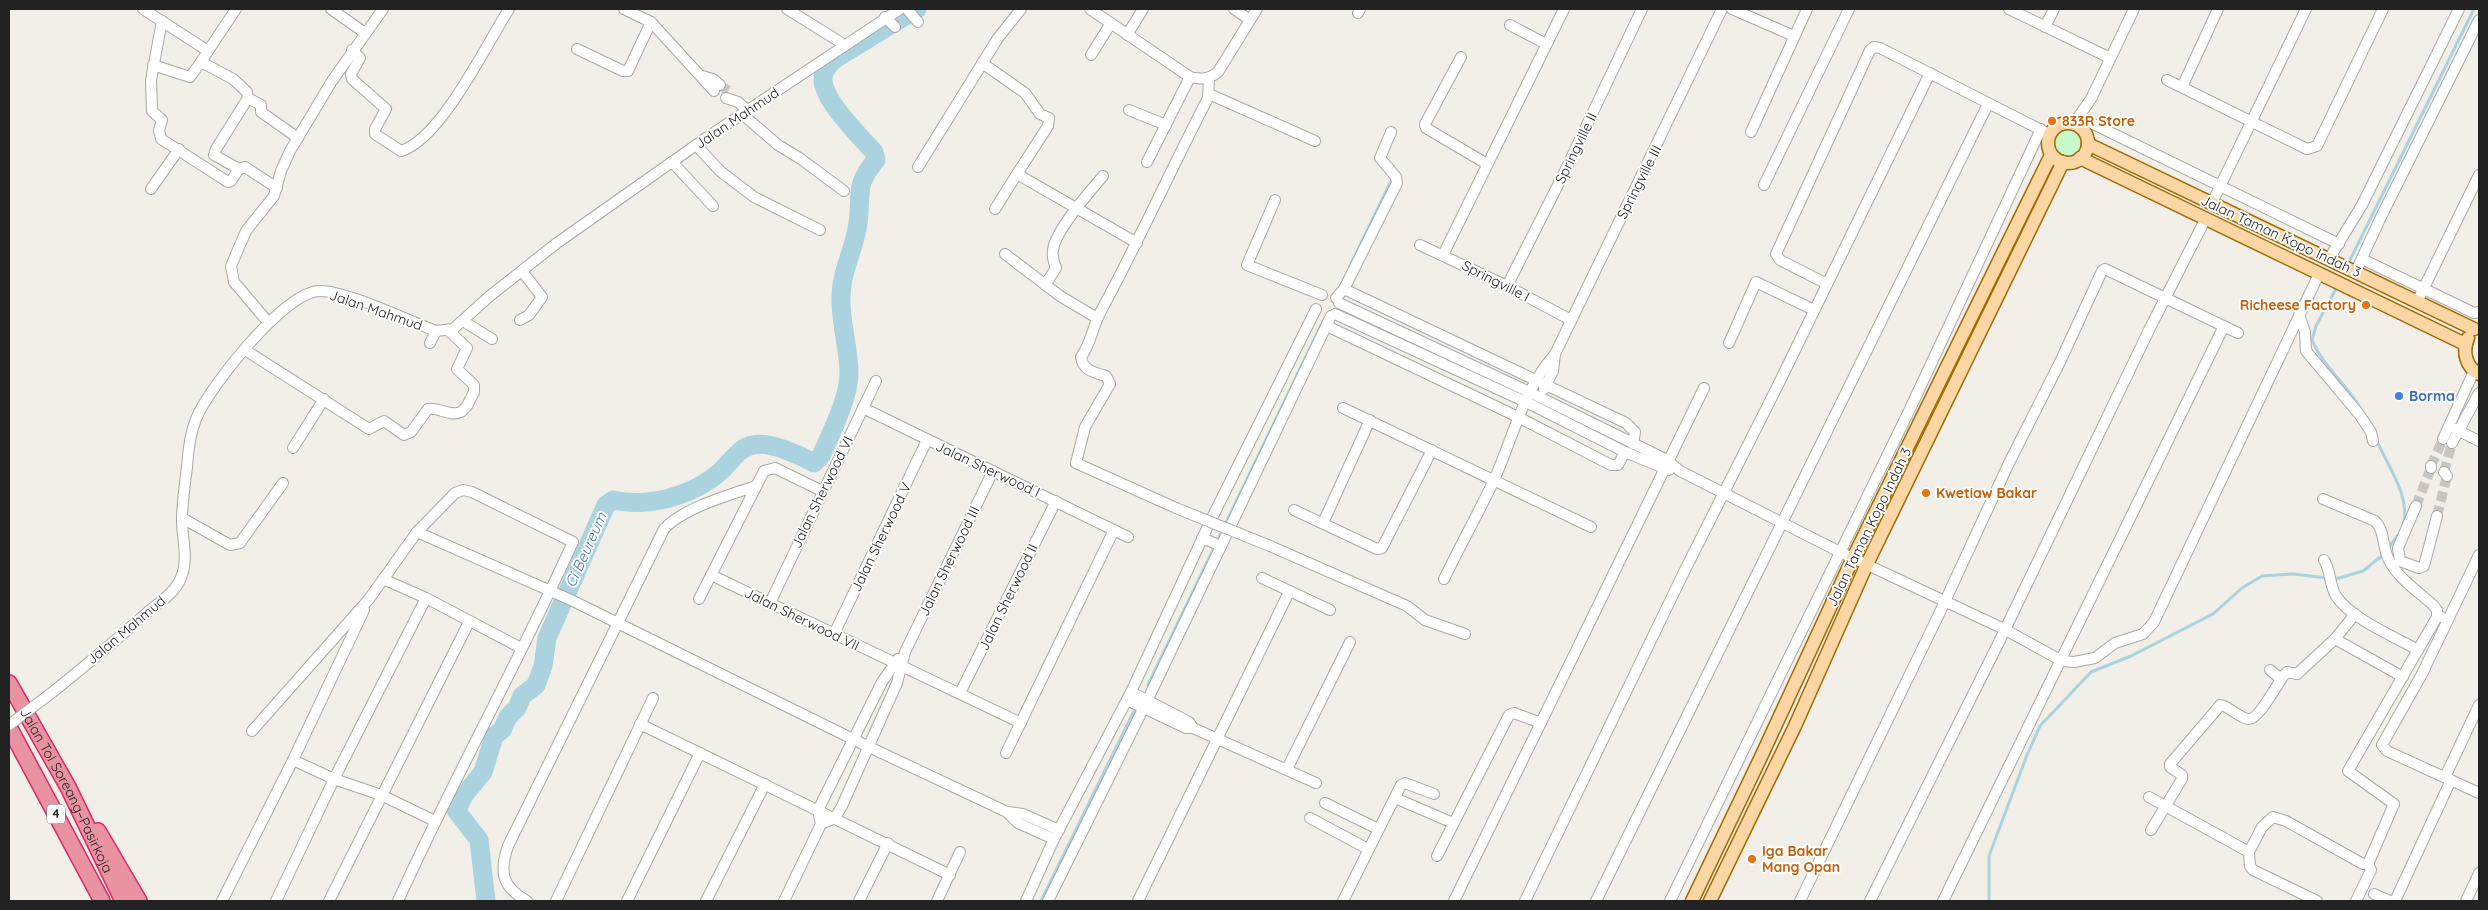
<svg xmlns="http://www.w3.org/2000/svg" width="2488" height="910" font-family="Quicksand,sans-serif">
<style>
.park{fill:#c8facc}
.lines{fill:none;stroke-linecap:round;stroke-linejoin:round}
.stream{stroke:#aad3df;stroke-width:3}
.river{stroke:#aad3df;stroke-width:19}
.minor-tunnel{stroke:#c8c6c1;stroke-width:10;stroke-dasharray:10 5;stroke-linecap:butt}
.minor-casing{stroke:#a9a9a9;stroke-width:12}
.major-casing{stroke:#a06b00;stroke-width:15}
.highway-casing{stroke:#dc2a67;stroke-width:18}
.minor{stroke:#fff;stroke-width:10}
.major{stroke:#fcd6a4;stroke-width:12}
.highway{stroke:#e892a2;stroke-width:15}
.minor-bridge-casing{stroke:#a9a9a9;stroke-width:12;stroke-linecap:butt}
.minor-bridge{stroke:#fff;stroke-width:10}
.food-dot{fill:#e8710a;stroke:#fff;stroke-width:2}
.shop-dot{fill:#3f7fe0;stroke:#fff;stroke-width:2}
.labels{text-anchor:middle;stroke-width:4;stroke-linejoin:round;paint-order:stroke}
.shield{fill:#fff;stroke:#646464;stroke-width:1}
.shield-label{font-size:12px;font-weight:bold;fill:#222}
.street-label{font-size:14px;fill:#222;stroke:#fff}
.food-label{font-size:14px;font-weight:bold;fill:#c56008;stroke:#fff;text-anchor:start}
.shop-label{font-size:14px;font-weight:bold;fill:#366cbe;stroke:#fff;text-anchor:start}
.water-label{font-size:15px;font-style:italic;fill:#4a7aab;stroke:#fff}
</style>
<rect width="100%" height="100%" fill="#f2efe9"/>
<circle class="park" cx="2070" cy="144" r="16"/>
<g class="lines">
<g class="stream">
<path d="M 1350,266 L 1392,179"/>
<path d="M 2347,266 L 2474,9"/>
<path d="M 2338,285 L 2316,326 L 2312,340 C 2323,366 2346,384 2361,409"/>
<path d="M 2376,439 C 2386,463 2412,498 2403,525"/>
<path d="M 2387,550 L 2398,535"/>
<path d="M 1148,685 L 1323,321"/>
<path d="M 1041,901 L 1135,709"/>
<path d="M 1989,901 L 1989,856 L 2027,755 L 2040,726 L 2091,672 L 2131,656 L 2213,614 L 2242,588 L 2262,576 L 2293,574 L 2336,579 L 2363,571 L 2383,555"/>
</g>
<path class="river" d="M 486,901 L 479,840 L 456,810 L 465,794 L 483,772 L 494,736 L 502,730 L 508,717 L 517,708 L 522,696 L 536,685 L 543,666 L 547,638 L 606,505 L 613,500 C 648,508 693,496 721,471 C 730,463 739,447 753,445 C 769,441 800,455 814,463 L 821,456 C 831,433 849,398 849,373 C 849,348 840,322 841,297 C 841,271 855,248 858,223 C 862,193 854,186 876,160 L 874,152 C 860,136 822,100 823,78 C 824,69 829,64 835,59 L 917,9"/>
<g class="minor-tunnel">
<path d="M 720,85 L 730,92"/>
<path d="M 2431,466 L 2443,439"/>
<path d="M 2444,472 L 2452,443"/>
<path d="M 2416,506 L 2431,468"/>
<path d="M 2437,516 L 2447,476"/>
</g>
<defs>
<g id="minor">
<path d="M 143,9 L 208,51 L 201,62 L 233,79 L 247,92 L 248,98 L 216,149 L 214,155 L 239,169"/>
<path d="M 331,9 L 365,33"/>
<path d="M 624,9 L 651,22 L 714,91"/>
<path d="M 787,9 L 840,42 L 843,46"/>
<path d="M 907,9 L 918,22"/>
<path d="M 1090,9 L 1190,77 C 1202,80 1209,79 1218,72 L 1257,9"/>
<path d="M 1234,9 L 1250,20"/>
<path d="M 1732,9 L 1794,36"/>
<path d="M 2009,9 L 2110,58"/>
<path d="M 1358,13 L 1360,9"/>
<path d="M 885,17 L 895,27"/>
<path d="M 162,21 L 151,80 L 152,111 L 162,120 L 159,130 L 161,139 L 228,182 L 231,181 L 239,169 L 245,167 L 277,188"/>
<path d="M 1510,25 L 1546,44"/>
<path d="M 2045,27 L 2054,9"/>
<path d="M 1127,35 L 1143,9"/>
<path d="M 577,49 L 623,71 L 628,71 L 651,22"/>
<path d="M 352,50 L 360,58 L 351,74 L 352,79 L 386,109 L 375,129 L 375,134 L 401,151 C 441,139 486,45 509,9"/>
<path d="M 208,51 L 236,9"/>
<path d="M 1091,55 L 1111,23"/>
<path d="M 1461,57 L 1425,124 L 1426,128 L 1487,164"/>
<path d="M 982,63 L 1025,93 L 1040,114 L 1049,118 L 1048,126 L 1017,174 L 1137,243"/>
<path d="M 153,65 L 190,77 L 201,62"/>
<path d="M 702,76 L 713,79 L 720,85"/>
<path d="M 2167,80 L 2307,149 L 2317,146 L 2383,9"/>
<path d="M 2182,87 L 2218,9"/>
<path d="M 1209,94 L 1315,141"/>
<path d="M 248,98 L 261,105 L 261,112 L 298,138"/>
<path d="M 726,98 L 738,102 L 747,110"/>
<path d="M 1129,110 L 1166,125"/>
<path d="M 742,114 L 778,145 L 801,159 L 844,191"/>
<path d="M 2079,117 L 2339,244"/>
<path d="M 2074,123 L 2091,99 L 2134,9"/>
<path d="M 1751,132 L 1807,9"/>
<path d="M 696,145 L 720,171 L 754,197 L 820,230"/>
<path d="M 672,162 L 713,206"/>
<path d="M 1147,162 L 1190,77"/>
<path d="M 918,167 L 998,38 L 1021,9"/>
<path d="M 1764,185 L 1849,9"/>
<path d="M 151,189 L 179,149"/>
<path d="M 1275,200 L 1247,265 L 1322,295"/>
<path d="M 2212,203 L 2306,9"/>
<path d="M 995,209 L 1017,174"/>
<path d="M 1420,245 L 1507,286 L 1571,320"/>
<path d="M 1005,254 L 1060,296 L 1097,318"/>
<path d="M 1443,255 L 1564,9"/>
<path d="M 2329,259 L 2362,205 L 2459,9"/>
<path d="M 2362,259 L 2474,313 L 2479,312"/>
<path d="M 2356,271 L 2381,217 L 2479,20"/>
<path d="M 1827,284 L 1780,260 L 1776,254 L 1870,50 L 1874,47 L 1880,48 L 2049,134"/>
<path d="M 1045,285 L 1056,268 C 1054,263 1052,256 1053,250 C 1055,231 1090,191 1103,176"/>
<path d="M 1507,286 L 1565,171 L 1642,9"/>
<path d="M 1344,289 L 1626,423 L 1635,432 L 1633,444"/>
<path d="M 1336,298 L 1344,289 L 1397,183 L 1396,177 L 1380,158 L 1391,132"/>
<path d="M 2417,302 L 2479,175"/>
<path d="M 1339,303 L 1523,389 L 1667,460 L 1680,471 L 1840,552 L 2004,629 L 2062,661 L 2074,662 L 2095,658 L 2115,643 L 2143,634 L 2154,622 L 2319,274"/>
<path d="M 1335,314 L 1526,402 L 1625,452 L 1669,470"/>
<path d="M 2299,315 L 2305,332 L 2306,351 L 2359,414 L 2371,432 L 2373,441"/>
<path d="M 520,320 L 529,315 L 542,297 L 522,271"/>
<path d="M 463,321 L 492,339"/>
<path d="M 268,322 L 234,282 L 231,266 L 246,231 L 274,196 L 281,171 L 290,151 L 332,81 L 383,9"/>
<path d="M 1327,326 L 1518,417 L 1611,465 L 1618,465 L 1625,452"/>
<path d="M 430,343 L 436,331"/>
<path d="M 1729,343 L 1756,282 L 1814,310"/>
<path d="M 245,350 L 369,429 L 384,421 L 404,435 L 411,432 L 428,409 C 440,407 449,417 461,412 L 467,406 L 474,392 L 474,385 L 457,369 L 467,348 L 449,331"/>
<path d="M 1544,389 L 1553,371 L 1555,354"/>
<path d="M 863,408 L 1128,537"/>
<path d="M 1343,408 L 1591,527"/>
<path d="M 2455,429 L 2479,441"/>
<path d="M 2443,439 L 2474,371"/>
<path d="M 2452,443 L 2479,393"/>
<path d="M 293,448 L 324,399"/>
<path d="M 2431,468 L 2431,466"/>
<path d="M 2444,472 L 2447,476"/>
<path d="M 2323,499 L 2375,521 C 2385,531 2382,545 2388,558 C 2396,577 2419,592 2434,606 L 2437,610 L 2437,617 L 2442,617"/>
<path d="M 2416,506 L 2398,548 L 2400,561 L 2419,568 L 2424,566 L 2437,516"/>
<path d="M 1176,508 L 1076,463 L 1085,427 L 1110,384 L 1106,376 C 1094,372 1083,371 1081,357 C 1091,344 1093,325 1101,311 C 1139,241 1171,169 1208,98 L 1209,78"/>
<path d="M 1294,510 L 1377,549 L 1382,548 L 1432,450"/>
<path d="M 182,518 L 230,545 L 240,543 L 283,483"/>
<path d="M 1323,523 L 1370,420"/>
<path d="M 417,532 L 571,600 L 869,747 L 1007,812"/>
<path d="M 1202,538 L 1221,546"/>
<path d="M 1270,546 L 1407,606 L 1425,620 L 1465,634"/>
<path d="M 2479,555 L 2422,674 L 2382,745 L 2387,751 L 2479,793"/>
<path d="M 2324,560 C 2331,571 2329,584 2336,596 C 2350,618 2395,637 2418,650"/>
<path d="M 711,575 L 1021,723"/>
<path d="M 1262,578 L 1330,610"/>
<path d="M 383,579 L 426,598 L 521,648"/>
<path d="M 1444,579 C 1460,546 1478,514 1494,480 C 1513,438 1523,390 1555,354 L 1722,9"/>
<path d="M 699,599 L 764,471 L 775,468 L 822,491"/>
<path d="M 770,603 L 876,381"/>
<path d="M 834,634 L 927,440"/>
<path d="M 2335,639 L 2403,677"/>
<path d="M 2270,670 L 2281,679"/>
<path d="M 54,691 C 86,665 118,639 149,611 C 159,603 173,594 179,582 C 190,561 182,541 182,520 C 182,502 185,484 187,467 C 188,451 190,434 196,419 C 209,387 283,294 318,291 C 343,289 409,321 436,331 L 453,329 L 491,295 L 557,243 L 706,138 L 900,9"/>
<path d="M 1131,692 L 1189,722 L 1193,728"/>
<path d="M 960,693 L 1056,501"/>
<path d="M 1127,700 L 1186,728 L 1193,728 L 1316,783"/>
<path d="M 640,724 L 950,875"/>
<path d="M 252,731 L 369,599 L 417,532 L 455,493 L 463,490 L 472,492 L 573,542 C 518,663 453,780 398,901"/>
<path d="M 1006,753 L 1114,530"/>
<path d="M 293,760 L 334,779 L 381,795 L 435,821"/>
<path d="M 1287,769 L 1350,642"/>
<path d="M 2445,777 L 2479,705"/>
<path d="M 2149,797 L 2249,852 L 2262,827 L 2273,817 L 2286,821 L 2363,864 L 2368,864 L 2394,804 L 2348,771 L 2437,617"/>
<path d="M 1395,798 L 1453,823"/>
<path d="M 1325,803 L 1378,829"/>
<path d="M 1310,818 L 1368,849"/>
<path d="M 821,824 L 835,818 L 842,806 L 897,683 L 905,652 L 993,471"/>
<path d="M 2151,830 L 2182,779 L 2182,775 L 2170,767 L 2170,764 L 2217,709 L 2220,705 L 2224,706 C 2231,709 2241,718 2248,719 C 2258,721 2278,683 2284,675 L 2287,672 L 2297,674 L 2335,639 L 2355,614"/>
<path d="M 1054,839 L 1018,823 L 1007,812 L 1023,814 L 1059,830"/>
<path d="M 2249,852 L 2250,866 L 2253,870 L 2317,901"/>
<path d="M 1437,856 L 1509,715 L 1514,713 L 1541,723"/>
<path d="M 2374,894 L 2390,901"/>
<path d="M 222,901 L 293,760 L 364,610"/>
<path d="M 276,901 L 334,779 L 426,598"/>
<path d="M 329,901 L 469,622"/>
<path d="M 527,901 C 502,887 499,872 508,846 L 664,529 C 683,508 729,495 756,486"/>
<path d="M 556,901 L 653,698"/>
<path d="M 627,901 L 700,753"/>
<path d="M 706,901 L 765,784"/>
<path d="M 784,901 L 821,824 L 818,810 L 882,682 L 898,659"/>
<path d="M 859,901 L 888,843"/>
<path d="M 937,901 L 960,852"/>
<path d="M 1026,901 L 1054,839 L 1131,692 L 1209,524 L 1316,309"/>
<path d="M 1048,901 L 1147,701 L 1331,316"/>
<path d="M 1138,901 L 1289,592"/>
<path d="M 1343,901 L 1401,785 L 1405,783 L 1434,794"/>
<path d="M 1454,901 L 1704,388"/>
<path d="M 1525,901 L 1683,574 L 1779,383 L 1930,73"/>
<path d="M 1596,901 L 1988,104"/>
<path d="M 1670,901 L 1909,411 L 2041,129"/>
<path d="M 1800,901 L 1940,612 L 2009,463 L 2060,362 L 2102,271 L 2105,269 L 2238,333"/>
<path d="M 1870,901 L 2000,640 L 2150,328 L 2206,218"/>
<path d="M 1943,901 L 2224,326"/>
<path d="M 2356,901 L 2371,870 L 2368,864"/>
<path d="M 2395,901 L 2451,780"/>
<path d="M 2466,901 L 2479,873"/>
</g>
<g id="major">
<circle cx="2068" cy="143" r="20"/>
<path d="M 2088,144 L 2474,329"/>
<path d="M 2080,158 L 2465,344"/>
<path d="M 2468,338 C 2462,352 2466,367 2479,374"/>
<path d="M 1692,901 L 1760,759 L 1853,558 L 2051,155"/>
<path d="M 1710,901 L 1795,726 L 1867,564 L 2063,162"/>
</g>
<g id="highway">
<path id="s1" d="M 9,683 L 68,787 L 123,901"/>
<path d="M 9,727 L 102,901"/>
<path d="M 98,831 L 139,901"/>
</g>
</defs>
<use href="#minor" class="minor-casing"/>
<use href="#major" class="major-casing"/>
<use href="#highway" class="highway-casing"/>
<use href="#minor" class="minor"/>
<use href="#major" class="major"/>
<use href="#highway" class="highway"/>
<defs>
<g id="minor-bridge">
<path d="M 1176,508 L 1270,546"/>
<path d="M 9,725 L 54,691"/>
</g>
</defs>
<use href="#minor-bridge" class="minor-bridge-casing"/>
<use href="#minor-bridge" class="minor-bridge"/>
</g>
<g class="food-dot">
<circle cx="2052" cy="121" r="5"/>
<circle cx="2366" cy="305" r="5"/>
<circle cx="1926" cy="493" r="5"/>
<circle cx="1752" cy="859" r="5"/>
</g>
<circle class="shop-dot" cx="2399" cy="396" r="5"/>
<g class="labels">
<rect class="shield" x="47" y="804.5" width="18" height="19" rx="4"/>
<g class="shield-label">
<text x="56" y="818">4</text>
</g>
<g class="street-label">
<text transform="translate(737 118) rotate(-34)" y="5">Jalan Mahmud</text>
<text transform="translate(1576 148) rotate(-64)" y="5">Springville II</text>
<text transform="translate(1639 182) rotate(-63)" y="5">Springville III</text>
<text transform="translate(2281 236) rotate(25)" y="5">Jalan Taman Kopo Indah 3</text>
<text transform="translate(1496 281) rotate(27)" y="5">Springville I</text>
<text transform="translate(376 310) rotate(19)" y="5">Jalan Mahmud</text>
<text transform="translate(988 469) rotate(25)" y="5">Jalan Sherwood I</text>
<text transform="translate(822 492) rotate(-64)" y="5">Jalan Sherwood VI</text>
<text transform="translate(1869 527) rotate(-64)" y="5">Jalan Taman Kopo Indah 3</text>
<text transform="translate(881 537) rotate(-64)" y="5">Jalan Sherwood V</text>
<text transform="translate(949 561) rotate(-64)" y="5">Jalan Sherwood III</text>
<text transform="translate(1008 597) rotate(-64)" y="5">Jalan Sherwood II</text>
<text transform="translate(802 619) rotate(26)" y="5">Jalan Sherwood VII</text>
<text transform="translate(126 630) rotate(-40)" y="5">Jalan Mahmud</text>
<text dy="5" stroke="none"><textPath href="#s1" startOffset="122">Jalan Tol Soreang–Pasirkoja</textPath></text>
</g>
<g class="food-label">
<text x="2062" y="126">833R Store</text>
<text x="2356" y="310" text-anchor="end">Richeese Factory</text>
<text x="1936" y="498">Kwetiaw Bakar</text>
<text x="1762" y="856">Iga Bakar<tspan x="1762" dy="16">Mang Opan</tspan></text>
</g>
<g class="shop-label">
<text x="2409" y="401">Borma</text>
</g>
<g class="water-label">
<text transform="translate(586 550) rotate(-66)" y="5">Ci Beureum</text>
</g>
</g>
<rect width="2488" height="910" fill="none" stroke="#222222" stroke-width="20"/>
</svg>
